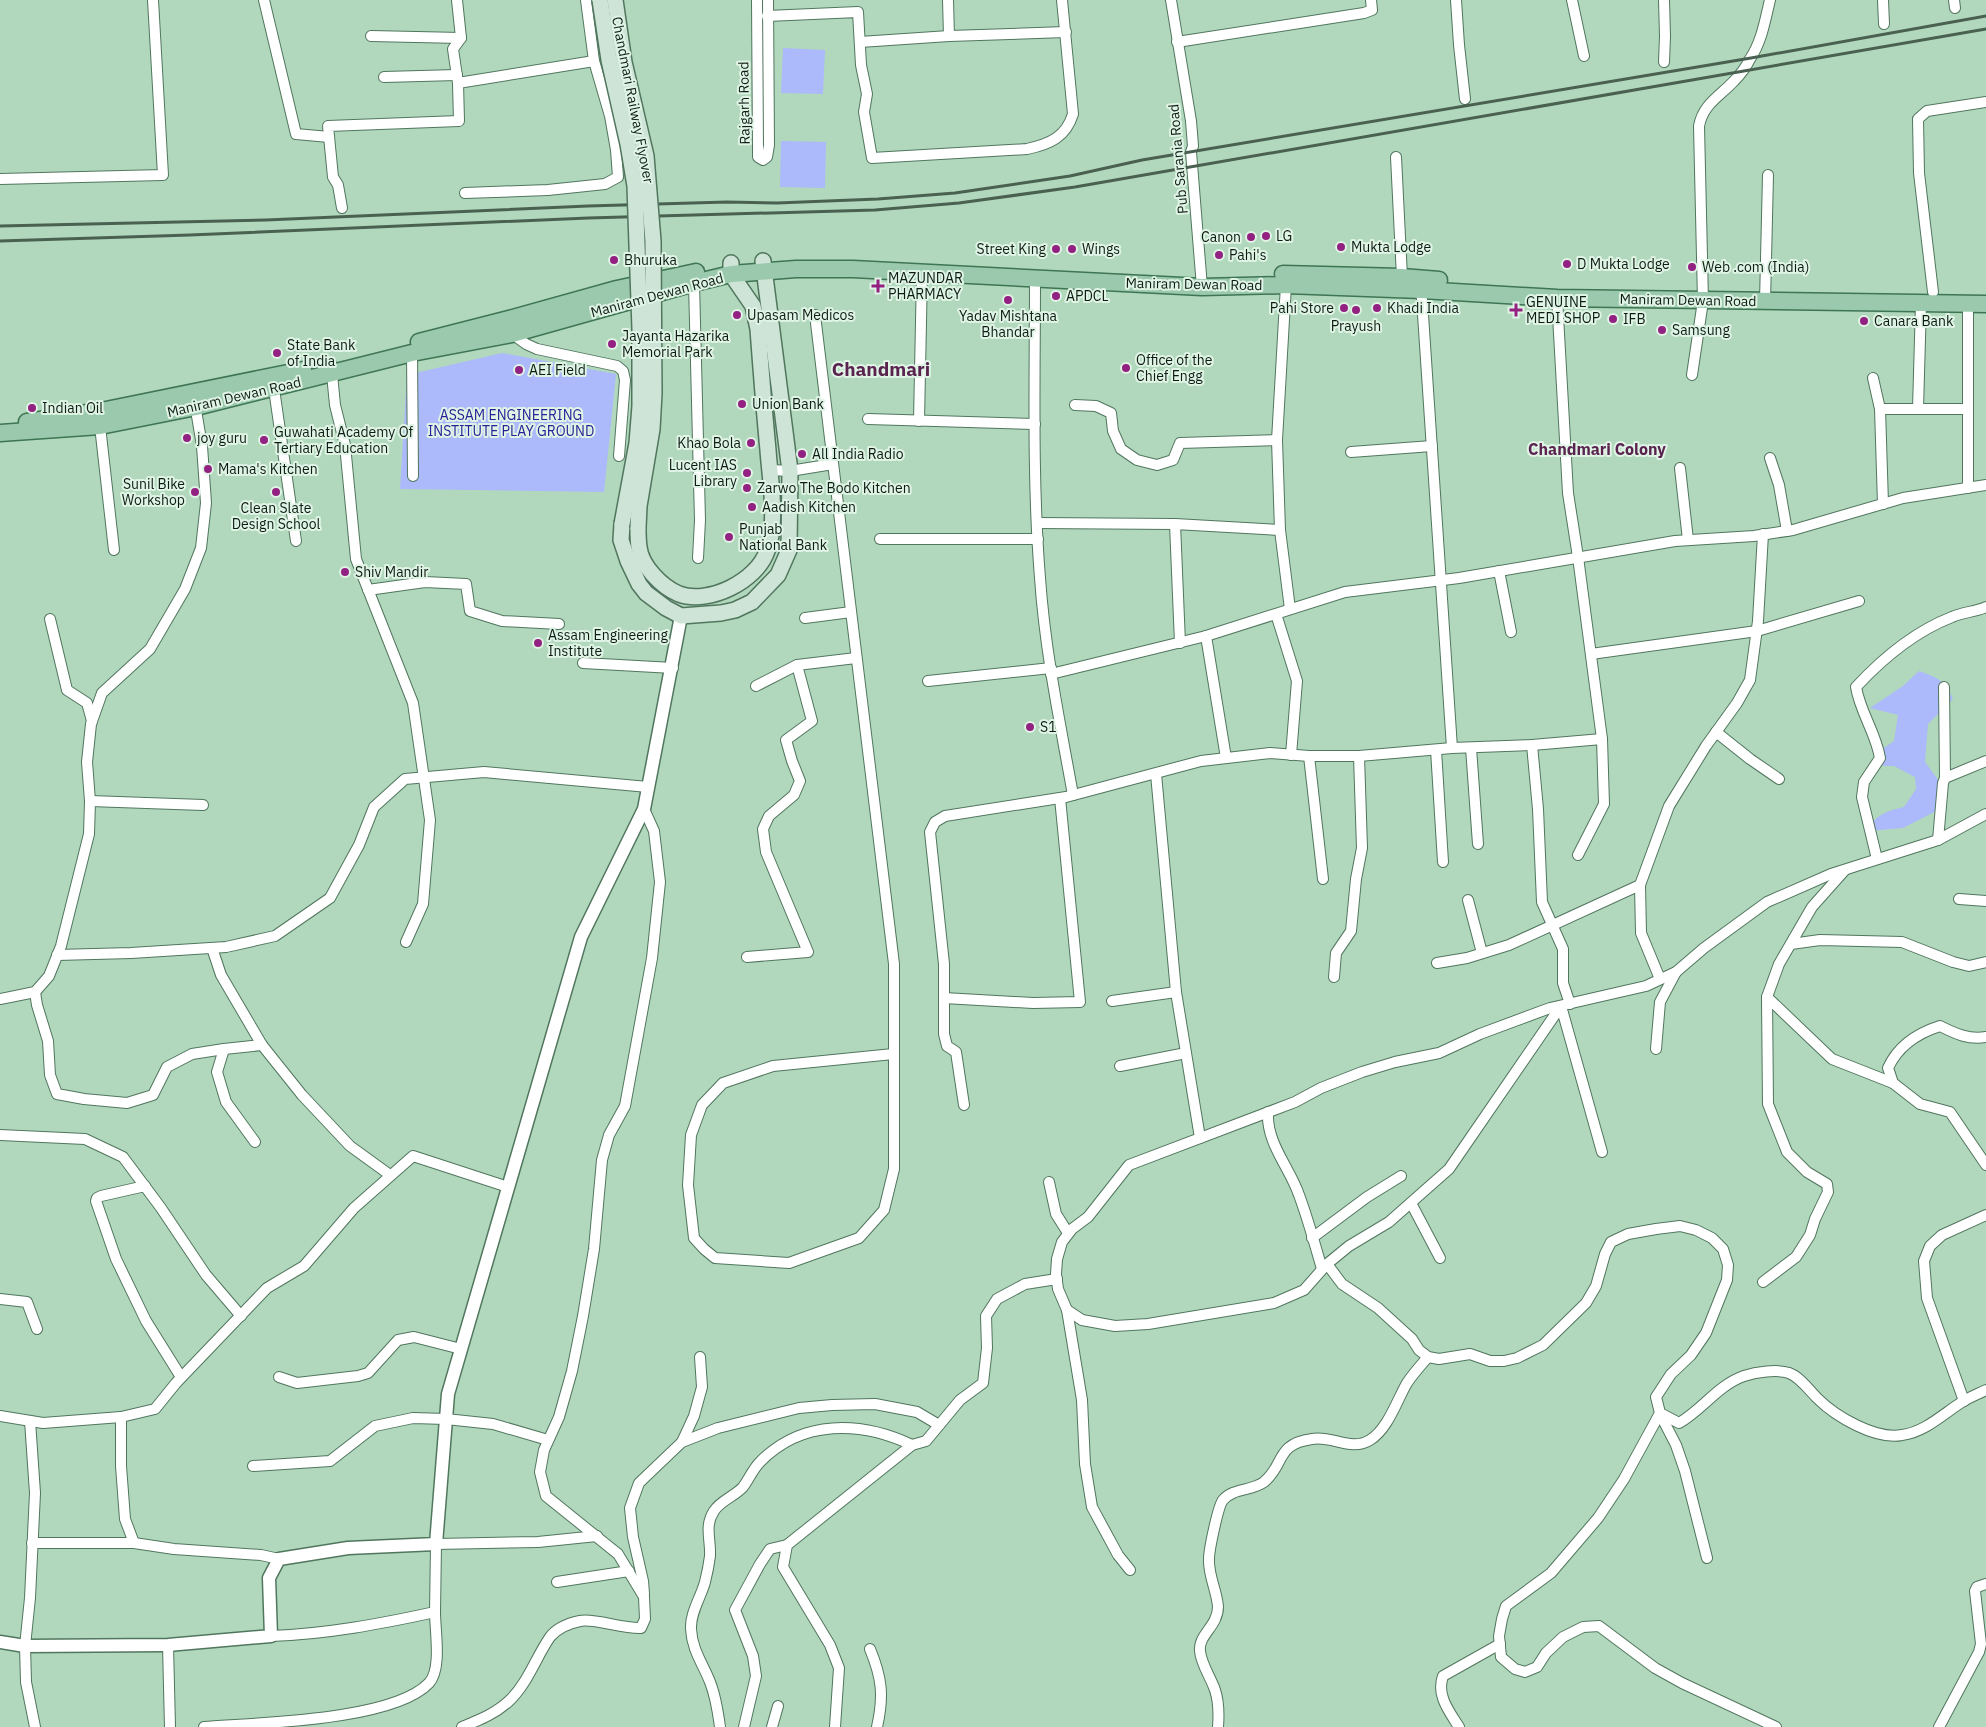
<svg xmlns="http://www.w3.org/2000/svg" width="1986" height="1727" font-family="'IBM Plex Sans',sans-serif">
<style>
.green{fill:#acb9fb}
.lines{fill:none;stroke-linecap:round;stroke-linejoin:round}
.minor-casing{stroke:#51765e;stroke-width:12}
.tertiary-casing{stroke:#51765e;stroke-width:15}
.secondary-casing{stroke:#51765e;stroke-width:18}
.primary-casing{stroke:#3e7553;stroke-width:19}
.minor{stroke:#fff;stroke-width:10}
.tertiary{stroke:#fff;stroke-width:12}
.secondary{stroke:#cde4d6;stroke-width:15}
.primary{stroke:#9bc9ad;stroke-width:16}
.rail{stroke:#4a6151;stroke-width:3}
.secondary-bridge-casing{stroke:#51765e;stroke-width:18;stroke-linecap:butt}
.secondary-bridge{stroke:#cde4d6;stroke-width:15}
.poi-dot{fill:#922181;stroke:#e0f4e5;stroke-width:2}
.labels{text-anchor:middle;stroke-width:4;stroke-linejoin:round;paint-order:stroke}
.street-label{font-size:14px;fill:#0d1c12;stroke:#e0f4e5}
.poi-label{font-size:14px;fill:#0d1c12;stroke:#e0f4e5;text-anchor:start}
.park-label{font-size:14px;fill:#292196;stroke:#e0f4e5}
.quarter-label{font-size:16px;font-weight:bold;fill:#59224f;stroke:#e0f4e5}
.district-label{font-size:19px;font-weight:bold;fill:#59224f;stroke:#e0f4e5}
</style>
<rect width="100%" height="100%" fill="#b1d8bd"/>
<g class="green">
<path d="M 783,48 L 825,50 L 823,94 L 781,93 Z"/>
<path d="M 781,141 L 826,142 L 825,188 L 780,187 Z"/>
<path d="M 502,353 L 616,374 L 604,492 L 400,489 L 407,375 Z"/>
<path d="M 1919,671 C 1938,678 1945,680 1953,699 L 1928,724 L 1925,762 C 1939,781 1943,783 1944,807 L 1903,828 L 1868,831 C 1874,815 1887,811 1904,807 L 1916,789 L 1915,777 L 1894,766 L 1883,766 L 1884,748 L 1894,741 L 1898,715 L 1870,708 L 1903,686 Z"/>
</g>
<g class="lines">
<defs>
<g id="minor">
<path d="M 264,0 L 296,134 L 329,137"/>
<path d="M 457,0 L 461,38 L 453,49 L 458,83 L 594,61"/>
<path d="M 757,0 L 758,147 L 758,157 L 763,160 L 767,157 L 769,145 L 768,0"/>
<path d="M 948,0 L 949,36"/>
<path d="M 1171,0 L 1191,121 L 1193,146 L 1191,152 L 1202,287"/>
<path d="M 1456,0 L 1459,45 L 1465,99"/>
<path d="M 1572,0 L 1584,56"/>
<path d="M 1883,0 L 1884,24"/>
<path d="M 1954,0 L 1955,8"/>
<path d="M 767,16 L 858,12 L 861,65 L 867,94 L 864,112 L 872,158 L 1027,149 C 1050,144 1066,137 1073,114 L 1062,0"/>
<path d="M 371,36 L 461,38"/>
<path d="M 860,42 L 949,36 L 1066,32"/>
<path d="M 1177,42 L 1364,13 L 1372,10 L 1371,0"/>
<path d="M 1664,62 L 1665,36 L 1664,0"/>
<path d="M 384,77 L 457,75"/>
<path d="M 1396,157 L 1402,277"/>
<path d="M 0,179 L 163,175 L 153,0"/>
<path d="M 465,193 L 548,190 L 605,184 L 618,177 L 616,150 L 610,116 L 594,61 L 586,0"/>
<path d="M 342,208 L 338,185 L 333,177 L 328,126 L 459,121 L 458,83"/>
<path d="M 1035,278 C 1035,378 1032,478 1040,578 C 1045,651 1060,723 1073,795"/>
<path d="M 694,283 L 700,520 L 698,558"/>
<path d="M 1421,285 L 1452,748"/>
<path d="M 1933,292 L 1919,173 L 1918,119 L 1927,111 L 1986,102"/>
<path d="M 1557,298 L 1568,493 L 1578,557 L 1602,739 L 1604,804 L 1578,855"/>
<path d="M 1765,302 L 1768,175"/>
<path d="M 815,315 L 894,964 L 894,1169 L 884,1210 L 859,1238 L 789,1263 L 715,1258 L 704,1249 L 694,1238 L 688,1185 L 691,1135 L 702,1105 L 723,1083 L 773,1066 L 893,1054"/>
<path d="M 511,333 L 526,344 L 537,349 L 617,366 L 623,371 L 625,380 L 619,456"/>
<path d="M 412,353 L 413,476"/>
<path d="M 331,364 L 335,405 L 345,445 L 356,559 L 413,703 L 430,820 L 423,904 L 406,942"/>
<path d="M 1692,375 L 1703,301 L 1699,126 C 1703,104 1720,96 1734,81 C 1740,75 1746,67 1750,59 C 1762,41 1765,20 1770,0"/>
<path d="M 1873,378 L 1880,409 L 1883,504"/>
<path d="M 274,389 L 296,541"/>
<path d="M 1075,405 L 1096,406 L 1111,413 L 1113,431 L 1121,449 L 1137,460 L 1157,465 L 1173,460 L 1180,443 L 1277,440"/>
<path d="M 1880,409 L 1968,409 L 1968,302"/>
<path d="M 1918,409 L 1921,303"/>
<path d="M 868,419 L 1035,424"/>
<path d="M 919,421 L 922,272"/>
<path d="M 100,426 L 114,550"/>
<path d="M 1351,452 L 1432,446"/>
<path d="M 1770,458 L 1779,485 L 1787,531"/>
<path d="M 1680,468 L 1688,540"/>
<path d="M 770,470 L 790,471 L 833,464"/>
<path d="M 1968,488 L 1968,409"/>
<path d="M 1037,523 L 1175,524"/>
<path d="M 1280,530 L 1290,609"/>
<path d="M 880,539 L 1038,539"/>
<path d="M 1499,571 L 1511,632"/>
<path d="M 368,590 L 425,582 L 466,584 L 470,611 L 502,621 L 559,624"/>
<path d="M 1276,614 L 1297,681 L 1291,755"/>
<path d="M 805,618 L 851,612"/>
<path d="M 50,619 L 67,690 L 87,703 L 92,721"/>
<path d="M 1206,636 L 1226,758"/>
<path d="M 1180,643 L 1175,524 L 1280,530 L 1277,440 L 1286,285"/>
<path d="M 1591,654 L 1757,631 L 1859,601"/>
<path d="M 583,663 L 673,668"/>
<path d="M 1051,674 L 1206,636 L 1345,592 L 1459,578 L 1675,541 L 1754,536 L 1793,530 L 1903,498 L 1986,485"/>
<path d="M 928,681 L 1051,668"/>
<path d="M 756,686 L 797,665"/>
<path d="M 1944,687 L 1945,778"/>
<path d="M 1716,732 L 1750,759 L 1779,779"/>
<path d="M 1532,745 L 1538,809 L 1542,902 L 1563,949 L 1563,983 L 1570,1004"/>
<path d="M 1471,748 L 1478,844"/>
<path d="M 1436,750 L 1443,862"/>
<path d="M 1309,756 L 1323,879"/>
<path d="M 1156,774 L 1176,992 L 1200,1138"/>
<path d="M 90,801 L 203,805"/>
<path d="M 1938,840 L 1943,783 L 1945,778 L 1986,761"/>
<path d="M 1877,859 L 1862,797 L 1864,782 L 1880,758 C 1876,733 1860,712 1856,687 C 1882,659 1916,631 1952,617 C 1963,612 1975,612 1986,607"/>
<path d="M 1640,885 L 1641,933 L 1660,979"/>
<path d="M 1959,899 L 1986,901"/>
<path d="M 1468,900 L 1482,953"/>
<path d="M 1791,944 L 1820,940 L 1902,942 L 1953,962 L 1969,966 L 1986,962"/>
<path d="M 212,948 L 221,975 L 262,1045 L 302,1095 L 350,1146 L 390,1175"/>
<path d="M 57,955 L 131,953 L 226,947 L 275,936 L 330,898 L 359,845 L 374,807 L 405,779 L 484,772 L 648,787"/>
<path d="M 747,957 L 808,952 L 766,852 L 763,829 L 769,816 L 794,795 L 800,781 L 792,761 L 786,740 L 812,721 L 797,665 L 856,658"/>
<path d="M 1437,963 L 1467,958 L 1509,945 L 1640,885 L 1669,806 L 1706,746 L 1737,703 L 1750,680 L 1758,621 L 1763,534"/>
<path d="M 1334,977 L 1336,953 L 1351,931 L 1356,879 L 1362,848 L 1359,756"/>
<path d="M 35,992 L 37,1005 L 48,1041 L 50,1075 L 57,1094 L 84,1099 L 127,1103 L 153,1095 L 167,1067 L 192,1054 L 224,1049"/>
<path d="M 1767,997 L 1832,1059 L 1893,1083"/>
<path d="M 944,998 L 1033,1003 L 1080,1002 L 1060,798"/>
<path d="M 0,999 L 35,992 L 49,976 L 61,946 L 89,834 L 90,801 L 87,762 L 91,724 L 102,693 L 150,649 L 185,589 L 201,548 L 206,503 L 202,446 L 195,404"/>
<path d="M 1112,1001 L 1176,992"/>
<path d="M 1986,1037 C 1969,1040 1956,1034 1940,1026 C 1918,1033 1898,1046 1888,1068 L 1893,1083 L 1920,1104 L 1950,1112 L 1986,1165"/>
<path d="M 1656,1049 L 1660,1002 L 1676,972"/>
<path d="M 1120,1066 L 1186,1053"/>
<path d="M 964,1105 L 956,1052 L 947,1046 L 944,1034 L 944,964 L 930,832 L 935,822 L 945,816 L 1066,797 L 1201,761 L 1270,753 L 1309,756 L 1359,756 L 1452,748 L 1532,745 L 1602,739"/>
<path d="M 1268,1112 C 1266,1143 1290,1168 1299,1195 C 1308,1219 1315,1245 1322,1269"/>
<path d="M 0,1135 L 85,1139 L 123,1157 L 161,1208 L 206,1275 L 241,1316"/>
<path d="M 255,1142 L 226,1102 L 217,1072 L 224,1049 L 262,1045"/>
<path d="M 1049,1182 L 1056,1214 L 1068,1233"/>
<path d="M 145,1186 L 101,1196 L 97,1198 L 96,1201 L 116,1259 L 146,1321 L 181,1377"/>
<path d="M 1411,1203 L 1440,1258"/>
<path d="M 1312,1238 L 1367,1197 L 1401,1176"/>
<path d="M 1327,1264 L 1342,1284 L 1378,1308 L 1412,1339 L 1419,1350 L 1428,1357 L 1439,1359 L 1470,1354 L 1490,1361 L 1504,1361 L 1517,1358 L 1543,1345 L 1586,1303 L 1596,1286 L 1605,1254 L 1611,1242 L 1628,1234 L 1656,1229 L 1680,1226 L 1696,1230 L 1712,1238 L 1723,1249 L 1728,1265 L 1727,1280 L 1706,1333 L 1691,1355 L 1671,1374 L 1656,1397 L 1660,1413 L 1679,1423 C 1702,1410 1718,1385 1744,1376 C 1756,1372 1777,1369 1789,1373 C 1800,1377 1809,1390 1817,1398 C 1836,1417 1876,1440 1902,1435 C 1925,1432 1943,1414 1962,1402 C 1970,1397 1978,1394 1986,1390"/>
<path d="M 1763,1282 L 1796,1257 L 1810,1235 L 1815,1219 L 1828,1192 L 1827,1184 L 1807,1172 L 1787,1152 L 1768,1104 L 1767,997 L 1779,964 L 1812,907 L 1845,870"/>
<path d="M 0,1299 L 27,1302 L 37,1329"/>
<path d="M 1067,1310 L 1082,1320 L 1115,1326 L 1148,1324 L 1274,1303 L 1304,1290 L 1327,1264 L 1349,1246 L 1389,1222 L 1449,1169 L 1561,1006 L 1602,1152"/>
<path d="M 279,1377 L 297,1383 L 358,1376 L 368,1373 L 398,1340 L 414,1337 L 461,1349"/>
<path d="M 1964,1401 L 1927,1298 L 1924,1261 L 1930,1246 L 1942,1235 L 1986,1215"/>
<path d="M 1660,1413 L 1624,1479 L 1598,1518 L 1551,1573 L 1506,1606 L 1502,1619 L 1499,1636 L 1501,1657 L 1515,1669 L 1525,1672 L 1537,1667 L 1546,1653 L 1563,1637 L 1583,1627 L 1599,1626 L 1655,1668 L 1682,1683 L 1776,1727"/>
<path d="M 1660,1414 L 1676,1445 L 1685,1471 L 1707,1558"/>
<path d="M 0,1416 L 43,1423 L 121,1417 L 155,1409 L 176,1383 L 267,1288 L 304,1266 L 354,1208 L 413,1156 L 508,1187"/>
<path d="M 121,1417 L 121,1466 L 125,1519 L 134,1543"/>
<path d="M 30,1421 L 35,1493 L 30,1598 L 25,1646 L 26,1682 L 35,1727"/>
<path d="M 682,1442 L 694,1416 L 702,1387 L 700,1357"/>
<path d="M 253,1466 L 330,1461 L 375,1426 L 413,1418 L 446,1419 L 493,1424 L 548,1440"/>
<path d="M 32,1543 L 134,1543 L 174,1549 L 261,1555 L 279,1559"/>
<path d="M 1130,1570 L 1118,1555 L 1092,1507 L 1085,1464 L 1082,1400 L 1067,1310 L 1058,1289 L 1056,1274 L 1057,1259 L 1062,1242 L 1072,1229 L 1088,1217 L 1129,1165 L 1295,1102 L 1321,1088 L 1362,1072 L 1395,1062 L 1439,1053 L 1480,1034 L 1550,1008 L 1646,986 L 1676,972 L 1704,948 L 1767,902 L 1831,874 L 1938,840 L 1986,814"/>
<path d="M 557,1582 L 629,1571"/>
<path d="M 644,1594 L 643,1581 L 633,1537 L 630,1508 L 639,1483 L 682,1442 L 718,1428 L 799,1408 L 832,1405 L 875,1404 L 917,1412 L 939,1425"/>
<path d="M 271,1636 C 327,1634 380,1624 435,1612 L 436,1544 L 538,1542 L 597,1536"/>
<path d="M 168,1645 L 170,1727"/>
<path d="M 870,1649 C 882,1678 884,1696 877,1727"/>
<path d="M 204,1727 C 256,1723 393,1721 429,1683 C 442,1669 435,1631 435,1612"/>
<path d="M 462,1727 C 479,1720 495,1714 509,1701 C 528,1683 536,1657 550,1637 C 557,1628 570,1623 580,1621 C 594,1618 623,1629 641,1628 L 645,1619 L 644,1597 L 618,1554 L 546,1496 L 540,1472 L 544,1450 L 559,1417 L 572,1371 L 583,1316 L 594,1249 L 602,1160 L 609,1135 L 625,1106 L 652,958 L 660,882 L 654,831 L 644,809"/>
<path d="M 720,1727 C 718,1712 716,1697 710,1682 C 703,1664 692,1650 691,1629 C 690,1613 701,1597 705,1582 C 707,1574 709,1564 710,1556 C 711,1540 704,1526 714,1511 C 720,1501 735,1496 743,1487 C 749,1479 753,1469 760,1462 C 802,1419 861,1421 912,1445"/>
<path d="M 744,1727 L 756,1676 L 753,1656 L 735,1610 L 760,1564 L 770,1549 L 787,1545"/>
<path d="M 772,1727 L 778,1706"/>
<path d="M 835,1727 L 839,1668 L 830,1645 L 783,1567 L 787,1545 L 912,1445 L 926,1441 L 960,1400 L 983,1383 L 987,1348 L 986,1316 L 997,1299 L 1025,1284 L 1057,1279"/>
<path d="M 1218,1727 C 1219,1714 1219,1702 1215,1690 C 1211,1678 1201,1664 1200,1651 C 1198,1635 1218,1626 1218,1607 C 1217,1591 1208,1575 1209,1559 C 1209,1550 1218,1506 1223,1500 C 1233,1488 1252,1491 1264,1482 C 1285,1465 1275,1444 1312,1439 C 1332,1435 1351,1452 1370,1440 C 1388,1429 1397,1400 1407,1383 C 1413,1374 1421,1365 1428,1357"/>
<path d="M 1459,1727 C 1449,1711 1436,1695 1443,1676 L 1500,1644"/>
<path d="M 1939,1727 L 1979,1652 L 1981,1644 L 1975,1591 L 1977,1587 L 1986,1584"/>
</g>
<path id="tertiary" d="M 0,1642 L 25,1646 L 168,1645 L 271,1636 L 269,1578 L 279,1559 L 348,1548 L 436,1544 L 448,1394 L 581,937 L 644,809 L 681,616"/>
<g id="secondary">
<path d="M 622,524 L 621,540 L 628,561 L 639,584 L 646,593 L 666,608 L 681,616 L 721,613 L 735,610 L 752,602 L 778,575 L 789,550 L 790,471 L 763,261"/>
<path d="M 638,528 C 638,534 638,540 639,547 C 641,566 662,587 679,594 C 709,605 757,581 767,551 C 778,522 770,480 768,450 C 764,409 761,369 758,329 L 753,306 L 731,274 L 731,263"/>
</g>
<g id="primary">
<path d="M 1283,274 L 1402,277 L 1439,280"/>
<path d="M 419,342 L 509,319 L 617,289 L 696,272"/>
<path d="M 27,422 L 101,411 L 303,370"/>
<path d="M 0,433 L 100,426 L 196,407 L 412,353 L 512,334 L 694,283 L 731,274 L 796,269 L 853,269 L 1202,287 L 1286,285 L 1421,290 L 1557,298 L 1986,304"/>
</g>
</defs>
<use href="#minor" class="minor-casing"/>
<use href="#tertiary" class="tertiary-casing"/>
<use href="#secondary" class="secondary-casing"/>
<use href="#primary" class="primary-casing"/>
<use href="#minor" class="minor"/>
<use href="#tertiary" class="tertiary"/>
<use href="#secondary" class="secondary"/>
<use href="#primary" class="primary"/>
<g class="rail">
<path d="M 0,226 L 266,220 L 588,206 L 727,202 L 777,203 L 878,199 L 955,193 L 1070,176 L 1142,160 L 1751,58 L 1986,16"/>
<path d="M 0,241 L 190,235 L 588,218 L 875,210 L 959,203 L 1075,187 L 1986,29"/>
</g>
<defs>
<g id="secondary-bridge">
<path d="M 600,0 L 609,60 L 628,144 L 635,186 L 637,245 L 640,329 L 640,406 L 637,443 L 622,524"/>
<path d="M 615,0 L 624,62 L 646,156 L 653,241 L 654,393 L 652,429 L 639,506 L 638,528"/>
</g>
</defs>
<use href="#secondary-bridge" class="secondary-bridge-casing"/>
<use href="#secondary-bridge" class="secondary-bridge"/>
</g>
<g class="poi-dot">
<circle cx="1266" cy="236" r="5"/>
<circle cx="1251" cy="237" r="5"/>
<circle cx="1341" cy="247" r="5"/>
<circle cx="1056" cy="249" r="5"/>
<circle cx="1072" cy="249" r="5"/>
<circle cx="1219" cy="255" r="5"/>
<circle cx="614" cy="260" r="5"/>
<circle cx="1567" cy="264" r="5"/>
<circle cx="1692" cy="267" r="5"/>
<path d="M875.5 278.5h5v5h5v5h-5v5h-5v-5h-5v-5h5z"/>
<circle cx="1056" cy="296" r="5"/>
<circle cx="1008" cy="300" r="5"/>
<circle cx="1344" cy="308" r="5"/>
<circle cx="1377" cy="308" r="5"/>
<circle cx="1356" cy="310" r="5"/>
<path d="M1513.5 302.5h5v5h5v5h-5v5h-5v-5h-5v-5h5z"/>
<circle cx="737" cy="315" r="5"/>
<circle cx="1613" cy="319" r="5"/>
<circle cx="1864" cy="321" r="5"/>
<circle cx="1662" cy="330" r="5"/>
<circle cx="612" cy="344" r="5"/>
<circle cx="277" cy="353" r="5"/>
<circle cx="1126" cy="368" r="5"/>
<circle cx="519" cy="370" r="5"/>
<circle cx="742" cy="404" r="5"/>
<circle cx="32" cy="408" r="5"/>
<circle cx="187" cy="438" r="5"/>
<circle cx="264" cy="440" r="5"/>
<circle cx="751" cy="443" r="5"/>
<circle cx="802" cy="454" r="5"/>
<circle cx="208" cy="469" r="5"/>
<circle cx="747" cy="473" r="5"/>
<circle cx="747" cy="488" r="5"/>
<circle cx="195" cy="492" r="5"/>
<circle cx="276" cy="492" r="5"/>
<circle cx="752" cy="507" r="5"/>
<circle cx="729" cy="537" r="5"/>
<circle cx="345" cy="572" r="5"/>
<circle cx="538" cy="643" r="5"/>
<circle cx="1030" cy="727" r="5"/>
</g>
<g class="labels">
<g class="street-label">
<text transform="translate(633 100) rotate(79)" y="5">Chandmari Railway Flyover</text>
<text transform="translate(744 103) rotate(-91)" y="5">Rajgarh Road</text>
<text transform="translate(1178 159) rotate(-95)" y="5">Pub Sarania Road</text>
<text transform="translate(1194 284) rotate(1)" y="5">Maniram Dewan Road</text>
<text transform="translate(657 295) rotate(-15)" y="5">Maniram Dewan Road</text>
<text transform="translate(1688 300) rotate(1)" y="5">Maniram Dewan Road</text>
<text transform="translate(234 397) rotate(-13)" y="5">Maniram Dewan Road</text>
</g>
<g class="poi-label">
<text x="1276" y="241">LG</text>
<text x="1241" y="242" text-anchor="end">Canon</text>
<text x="1351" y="252">Mukta Lodge</text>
<text x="1046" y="254" text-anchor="end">Street King</text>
<text x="1082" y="254">Wings</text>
<text x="1229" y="260">Pahi's</text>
<text x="624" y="265">Bhuruka</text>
<text x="1577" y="269">D Mukta Lodge</text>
<text x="1702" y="272">Web .com (India)</text>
<text x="888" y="283">MAZUNDAR<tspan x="888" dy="16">PHARMACY</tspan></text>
<text x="1066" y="301">APDCL</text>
<text x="1526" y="307">GENUINE<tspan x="1526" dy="16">MEDI SHOP</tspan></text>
<text x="1334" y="313" text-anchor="end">Pahi Store</text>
<text x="1387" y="313">Khadi India</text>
<text x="747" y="320">Upasam Medicos</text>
<text x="1008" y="321" text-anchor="middle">Yadav Mishtana<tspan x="1008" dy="16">Bhandar</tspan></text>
<text x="1623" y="324">IFB</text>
<text x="1874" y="326">Canara Bank</text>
<text x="1356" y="331" text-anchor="middle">Prayush</text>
<text x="1672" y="335">Samsung</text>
<text x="622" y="341">Jayanta Hazarika<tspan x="622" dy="16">Memorial Park</tspan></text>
<text x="287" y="350">State Bank<tspan x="287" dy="16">of India</tspan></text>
<text x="1136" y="365">Office of the<tspan x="1136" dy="16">Chief Engg</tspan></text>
<text x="529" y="375">AEI Field</text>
<text x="752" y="409">Union Bank</text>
<text x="42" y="413">Indian Oil</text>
<text x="274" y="437">Guwahati Academy Of<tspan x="274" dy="16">Tertiary Education</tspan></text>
<text x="197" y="443">joy guru</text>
<text x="741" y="448" text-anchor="end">Khao Bola</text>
<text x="812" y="459">All India Radio</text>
<text x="737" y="470" text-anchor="end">Lucent IAS<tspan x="737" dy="16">Library</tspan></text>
<text x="218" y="474">Mama's Kitchen</text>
<text x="185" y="489" text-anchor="end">Sunil Bike<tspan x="185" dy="16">Workshop</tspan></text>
<text x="757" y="493">Zarwo The Bodo Kitchen</text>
<text x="762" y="512">Aadish Kitchen</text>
<text x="276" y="513" text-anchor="middle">Clean Slate<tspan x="276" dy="16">Design School</tspan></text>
<text x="739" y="534">Punjab<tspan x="739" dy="16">National Bank</tspan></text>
<text x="355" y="577">Shiv Mandir</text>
<text x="548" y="640">Assam Engineering<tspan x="548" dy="16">Institute</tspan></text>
<text x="1040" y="732">S1</text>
</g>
<g class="park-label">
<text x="511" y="420">ASSAM ENGINEERING<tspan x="511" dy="16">INSTITUTE PLAY GROUND</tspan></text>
</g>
<g class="quarter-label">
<text x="1597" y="455">Chandmari Colony</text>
</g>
<g class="district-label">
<text x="881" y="376">Chandmari</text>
</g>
</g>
</svg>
